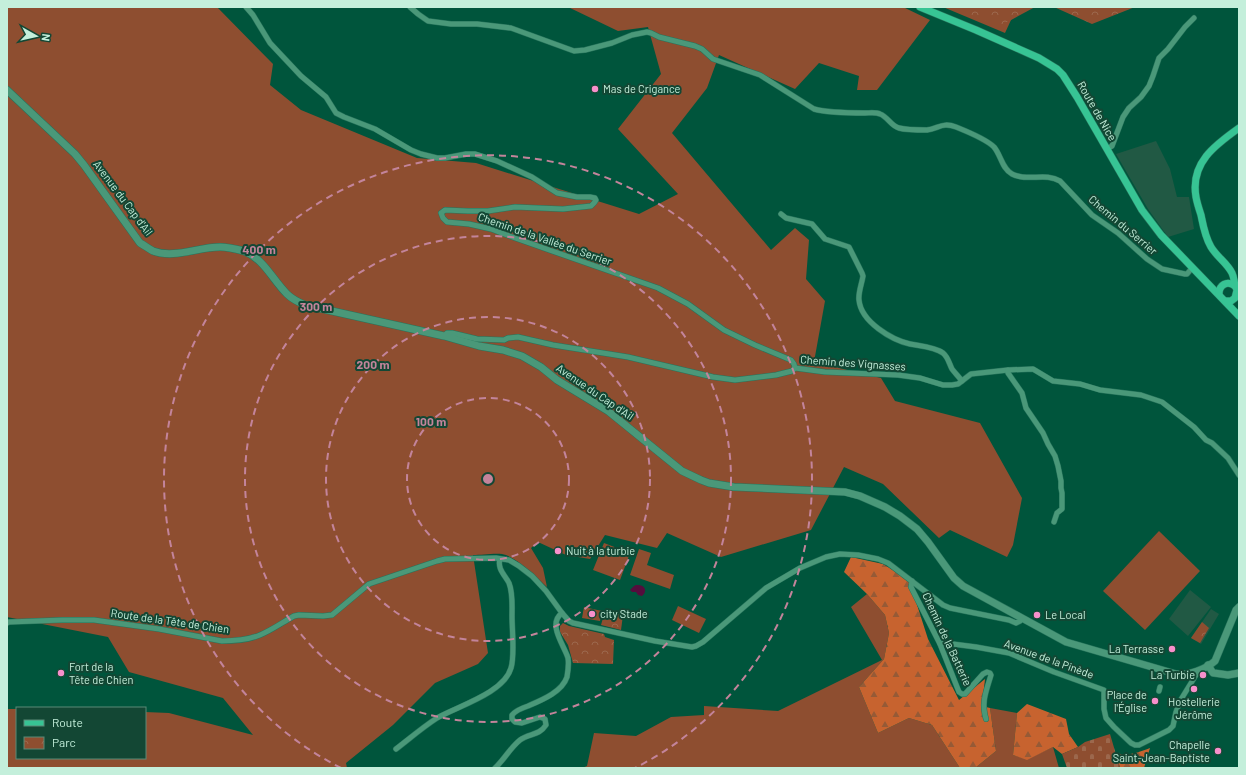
<svg xmlns="http://www.w3.org/2000/svg" width="1246" height="775" font-family="Barlow,sans-serif">
<style>
.built{fill:#215944}
.green{fill:#8e4e30}
.forest{fill:url(#forest-firs)}
.cemetery{fill:url(#cemetery-stones)}
.park{fill:url(#park-crowns)}
.water{fill:#550d3d}
.lines{fill:none;stroke-linecap:round;stroke-linejoin:round}
.minor-casing{stroke:#27745c;stroke-width:6}
.tertiary-casing{stroke:#27745c;stroke-width:8}
.secondary-casing{stroke:#27745c;stroke-width:8}
.minor{stroke:#4a9879;stroke-width:5}
.tertiary{stroke:#4a9879;stroke-width:7}
.secondary{stroke:#37c494;stroke-width:7}
.ring{fill:none;stroke:#c3849b;stroke-width:2;stroke-dasharray:7 5}
.poi-dot{fill:#f890cc;stroke:#134734;stroke-width:1.5}
.labels{text-anchor:middle;stroke-width:4;stroke-linejoin:round;paint-order:stroke}
.poi-label{font-size:11px;fill:#c4efdb;stroke:#134734;text-anchor:start}
.street-label{font-size:11px;fill:#c4efdb;stroke:#134734}
.centre{fill:#c3849b;stroke:#134734;stroke-width:2}
.ring-label{font-size:12px;text-anchor:middle;font-weight:bold;fill:#c3849b;stroke:#134734;stroke-width:4;stroke-linejoin:round;paint-order:stroke}
</style>
<defs>
<pattern id="forest-firs" width="22" height="20" patternUnits="userSpaceOnUse"><rect width="22" height="20" fill="#c7632f"/><path d="M5 1l3.5 6h-7zM16 11l3.5 6h-7z" fill="#965a36"/></pattern>
<pattern id="cemetery-stones" width="16" height="16" patternUnits="userSpaceOnUse"><rect width="16" height="16" fill="#8e4e30"/><path d="M2 7V4a2 2 0 0 1 4 0v3zM10 15v-3a2 2 0 0 1 4 0v3z" fill="#9c684d"/></pattern>
<pattern id="park-crowns" width="20" height="18" patternUnits="userSpaceOnUse"><rect width="20" height="18" fill="#8e4e30"/><path d="M2 6a3 3 0 1 1 6 0M12 15a3 3 0 1 1 6 0" fill="none" stroke="#9c684d"/></pattern>
</defs>
<rect width="100%" height="100%" fill="#00553c"/>
<g class="built">
<path d="M 1156,141 L 1170,169 L 1177,197 L 1189,197 L 1194,229 L 1168,237 L 1148,209 L 1116,154 Z"/>
<path d="M 1190,590 L 1211,607 L 1188,636 L 1169,619 Z"/>
<path d="M 1211,609 L 1219,614 L 1201,644 L 1191,638 Z"/>
</g>
<g class="green">
<path d="M 7,7 L 217,7 L 273,64 L 270,85 L 301,110 L 417,158 L 476,163 L 639,214 L 678,194 L 618,129 L 661,74 L 648,27 L 618,31 L 568,7 L 903,7 L 930,20 L 877,90 L 857,90 L 859,76 L 819,63 L 795,89 L 719,55 L 707,88 L 672,133 L 771,250 L 795,228 L 809,240 L 806,279 L 825,301 L 814,362 L 881,378 L 895,401 L 980,423 L 1022,498 L 1013,545 L 1007,557 L 950,530 L 939,538 L 883,484 L 844,467 L 811,530 L 721,557 L 667,533 L 657,548 L 605,535 L 590,559 L 566,555 L 538,542 L 531,548 L 543,568 L 547,587 C 535,576 517,557 502,554 C 494,553 481,555 473,555 L 488,653 L 478,664 L 435,683 L 393,725 L 346,763 L 347,768 L 7,768 L 7,709 L 17,709 L 17,758 L 145,758 L 145,712 L 169,713 L 253,735 L 223,698 L 129,672 L 108,637 L 7,617 Z"/>
<path d="M 943,7 L 1017,7 L 1005,33 Z"/>
<path d="M 1159,531 L 1200,571 L 1145,630 L 1103,591 Z"/>
<path d="M 604,543 L 630,553 L 620,580 L 593,570 Z"/>
<path d="M 639,549 L 651,553 L 647,565 L 674,575 L 670,589 L 630,575 Z"/>
<path d="M 867,594 L 885,615 L 889,633 L 884,659 L 859,687 L 878,733 L 909,718 L 932,725 L 960,768 L 582,768 L 587,766 L 594,733 L 636,736 L 671,717 L 704,715 L 704,706 L 778,711 L 882,660 L 851,607 Z"/>
<path d="M 678,606 L 706,619 L 699,633 L 672,620 Z"/>
<path d="M 584,607 L 602,611 L 600,621 L 582,618 Z"/>
<path d="M 990,708 L 1017,713 L 1013,755 L 1027,759 L 1053,747 L 1059,768 L 975,768 L 996,751 Z"/>
</g>
<g class="forest">
<path d="M 851,557 L 883,564 L 909,580 L 928,639 L 959,700 L 985,679 L 982,706 L 990,708 L 996,751 L 975,768 L 960,768 L 932,725 L 909,718 L 878,733 L 859,687 L 884,659 L 889,633 L 885,615 L 867,594 L 844,572 Z"/>
<path d="M 1027,704 L 1066,719 L 1069,734 L 1078,747 L 1062,754 L 1053,747 L 1027,760 L 1013,755 L 1017,713 Z"/>
<path d="M 1150,748 L 1144,768 L 1120,768 L 1116,753 C 1129,757 1139,752 1150,748 Z"/>
</g>
<path class="cemetery" d="M 1110,734 L 1120,768 L 1067,768 L 1062,754 L 1078,747 L 1085,742 Z"/>
<g class="park">
<path d="M 952,7 L 1035,7 L 1000,26 Z"/>
<path d="M 1054,7 L 1135,7 L 1092,24 Z"/>
<path d="M 605,611 L 623,615 L 621,630 L 601,625 Z"/>
<path d="M 1202,622 L 1209,628 L 1200,643 L 1191,638 Z"/>
<path d="M 563,623 L 569,626 L 604,634 L 605,637 L 614,640 L 613,664 L 573,663 L 568,645 L 560,632 L 560,626 Z"/>
</g>
<path class="water" d="M 636,585 C 645,584 648,591 642,596 L 638,595 L 636,592 L 632,592 L 630,590 L 634,586 Z"/>
<g class="lines">
<defs>
<g id="minor">
<path d="M 246,7 L 253,15 L 270,43 L 301,76 L 326,97 L 336,113 L 344,117 L 375,129 L 411,150 L 421,154 L 437,158 L 445,158 L 466,154 L 475,154 L 497,161 L 532,177 L 557,193 L 577,197 L 590,197 L 595,198 L 596,200 L 594,203 L 591,206 L 563,209 L 515,207 L 488,211 L 468,211 L 445,210 L 441,213 L 443,218 L 447,222 L 469,224 L 491,229 L 515,238 L 658,288 L 688,304 L 724,330 L 755,345 L 791,360 L 794,364 L 795,368"/>
<path d="M 410,7 L 418,14 L 428,21 L 451,24 L 477,24 L 511,28 L 574,51 L 585,50 L 612,43 L 632,35 L 647,32 L 651,33 L 659,37 L 695,46 L 702,49 L 713,59 L 760,75 L 814,109 C 828,113 850,113 865,113 C 870,113 876,112 880,114 C 888,117 891,126 899,128 C 906,130 920,130 927,130 C 939,128 943,122 956,127 C 966,131 986,139 994,147 C 1001,155 1002,169 1012,174 C 1028,182 1045,172 1060,181 L 1092,215 L 1118,233 L 1147,259 L 1162,269 L 1185,274 L 1187,274 L 1192,268"/>
<path d="M 1107,149 L 1112,146 L 1123,117 L 1129,108 L 1141,97 L 1149,86 L 1153,76 L 1159,58 L 1168,49 L 1185,27 L 1194,18"/>
<path d="M 781,214 L 786,218 L 812,224 L 825,239 L 849,247 L 862,273 L 863,276 C 862,283 858,293 859,300 C 861,322 892,340 910,344 C 920,346 935,347 943,353 C 948,357 949,363 952,369 C 955,373 959,377 962,381"/>
<path d="M 444,336 L 447,333 L 452,333 L 477,339 L 504,340 L 508,338 L 518,337 L 553,345 L 628,357 L 713,377 L 735,380 L 776,375 L 792,371 L 795,368 L 825,372 L 898,375 L 920,378 L 943,385 L 952,385 L 958,384 L 971,374 L 1008,370 L 1033,369 L 1053,381 L 1080,384 L 1100,390 L 1141,395 L 1162,402 L 1194,427 L 1206,440 L 1212,443 L 1228,458 L 1239,475"/>
<path d="M 1008,370 L 1008,373 L 1022,393 L 1026,408 L 1043,433 L 1048,444 L 1055,456 L 1058,466 L 1061,481 L 1061,488 L 1062,493 L 1062,509 L 1057,513 L 1054,522"/>
<path d="M 912,581 L 911,587 L 940,644 L 959,692 L 962,694 L 965,694 L 983,674 L 987,672 L 990,673 L 991,675 C 986,692 981,702 986,719"/>
<path d="M 7,623 L 9,622 L 62,620 L 94,620 L 159,629 L 222,641 C 235,641 248,640 260,635 C 272,630 283,622 294,616 L 299,615 L 323,616 L 332,615 L 369,584 L 437,561 L 445,559 L 496,558 L 509,560 L 519,566 L 532,576 L 546,591 L 562,613 L 569,621 L 573,623 L 655,641 L 692,647 L 696,646 L 703,642 L 766,588 L 800,568 L 826,557 L 840,554 L 858,555 L 878,559 L 888,563 L 943,605 L 950,608 L 1009,620 L 1016,623 L 1020,621 L 1022,618"/>
<path d="M 940,644 L 945,643 L 976,647 L 1009,653 L 1054,672 L 1104,690 L 1104,709 L 1106,718 L 1114,727 L 1131,743 L 1135,745 L 1139,745 L 1169,730 L 1173,726 L 1176,712 L 1180,701 L 1196,675 L 1196,671"/>
<path d="M 1159,691 L 1160,687"/>
<path d="M 396,749 C 409,739 423,727 437,718 C 458,706 504,693 511,668 C 515,655 512,631 512,616 C 512,606 513,593 509,583 C 505,575 497,569 500,559"/>
<path d="M 495,768 C 504,760 510,748 520,740 C 529,733 539,736 546,725 L 545,719 L 540,717 L 522,723 L 515,722 L 512,719 L 512,715 C 516,710 522,708 528,706 C 542,700 562,692 567,677 C 568,671 569,664 568,658 C 564,645 547,624 562,613"/>
</g>
<g id="tertiary">
<path d="M 7,90 L 75,154 L 84,165 L 140,243 C 144,245 149,249 153,251 C 174,259 198,247 220,247 C 228,247 236,249 244,251 C 264,259 272,279 287,294 C 292,299 298,302 305,305 L 444,336 L 479,346 L 503,350 L 522,356 L 541,367 L 557,380 L 608,411 L 682,471 L 701,480 L 709,483 L 734,487 L 845,492 L 860,496 L 885,507 L 900,516 L 917,529 L 928,542 L 954,578 L 963,586 L 1066,642 L 1176,674 C 1188,676 1206,669 1215,661 L 1236,610 L 1239,607"/>
<path d="M 1208,665 L 1213,673 L 1214,673 L 1228,675 L 1239,673"/>
</g>
<g id="secondary">
<path d="M 920,7 L 976,30 L 1039,58 L 1057,69 L 1063,75 L 1077,97 L 1142,210 L 1161,235 L 1239,316"/>
<path d="M 1219,294 C 1219,285 1227,280 1235,286"/>
<path d="M 1226,301 L 1231,301 L 1235,298 L 1237,290 C 1237,289 1235,287 1235,285 C 1234,281 1234,277 1232,273 C 1227,263 1217,257 1211,247 C 1205,237 1203,225 1201,215 C 1199,209 1197,203 1196,197 C 1190,163 1215,145 1239,128"/>
</g>
</defs>
<use href="#minor" class="minor-casing"/>
<use href="#tertiary" class="tertiary-casing"/>
<use href="#secondary" class="secondary-casing"/>
<use href="#minor" class="minor"/>
<use href="#tertiary" class="tertiary"/>
<use href="#secondary" class="secondary"/>
</g>
<g class="ring">
<circle cx="488" cy="479" r="81"/>
<circle cx="488" cy="479" r="162"/>
<circle cx="488" cy="479" r="243"/>
<path d="M341 768A324 324 0 1 1 635 768"/>
</g>
<g class="poi-dot">
<circle cx="595" cy="89" r="4"/>
<circle cx="558" cy="551" r="4"/>
<circle cx="592" cy="614" r="4"/>
<circle cx="1037" cy="615" r="4"/>
<circle cx="1172" cy="649" r="4"/>
<circle cx="61" cy="673" r="4"/>
<circle cx="1203" cy="675" r="4"/>
<circle cx="1194" cy="689" r="4"/>
<circle cx="1155" cy="701" r="4"/>
<circle cx="1218" cy="751" r="4"/>
</g>
<g class="labels">
<g class="poi-label">
<text x="603" y="93">Mas de Crigance</text>
<text x="566" y="555">Nuit à la turbie</text>
<text x="600" y="618">city Stade</text>
<text x="1045" y="619">Le Local</text>
<text x="1164" y="653" text-anchor="end">La Terrasse</text>
<text x="69" y="671">Fort de la<tspan x="69" dy="13">Tête de Chien</tspan></text>
<text x="1195" y="679" text-anchor="end">La Turbie</text>
<text x="1147" y="699" text-anchor="end">Place de<tspan x="1147" dy="13">l'Église</tspan></text>
<text x="1194" y="706" text-anchor="middle">Hostellerie<tspan x="1194" dy="13">Jérôme</tspan></text>
<text x="1210" y="749" text-anchor="end">Chapelle<tspan x="1210" dy="13">Saint-Jean-Baptiste</tspan></text>
</g>
<g class="street-label">
<text transform="translate(1097 111) rotate(60)" y="4">Route de Nice</text>
<text transform="translate(123 198) rotate(53)" y="4">Avenue du Cap d'Ail</text>
<text transform="translate(1123 225) rotate(40)" y="4">Chemin du Serrier</text>
<text transform="translate(545 239) rotate(19)" y="4">Chemin de la Vallée du Serrier</text>
<text transform="translate(853 363) rotate(4)" y="4">Chemin des Vignasses</text>
<text transform="translate(595 392) rotate(34)" y="4">Avenue du Cap d'Ail</text>
<text transform="translate(170 621) rotate(8)" y="4">Route de la Tête de Chien</text>
<text transform="translate(947 639) rotate(65)" y="4">Chemin de la Batterie</text>
<text transform="translate(1049 659) rotate(20)" y="4">Avenue de la Pinède</text>
</g>
</g>
<circle cx="488" cy="479" r="6" class="centre"/>
<g class="ring-label">
<text x="259" y="254">400 m</text>
<text x="316" y="311">300 m</text>
<text x="373" y="369">200 m</text>
<text x="431" y="426">100 m</text>
</g>
<rect width="1246" height="775" fill="none" stroke="#c4efdb" stroke-width="16"/>
<rect x="16" y="707" width="130" height="52" fill="#134734" stroke="#5a8a77"/>
<rect x="24" y="720" width="20" height="6" fill="#37c494" stroke="#5a8a77"/>
<text x="52" y="727" font-size="12" fill="#c4efdb">Route</text>
<rect x="24" y="737" width="20" height="12" fill="url(#park-crowns)" stroke="#5a8a77"/>
<text x="52" y="747" font-size="12" fill="#c4efdb">Parc</text>
<g transform="translate(36 36) rotate(98)" stroke="#134734" stroke-width="3" paint-order="stroke">
<path d="M0-3L7 15L0 10L-7 15Z" fill="#c4efdb"/>
<text y="-6" font-size="11" font-weight="bold" text-anchor="middle" fill="#c4efdb">N</text>
</g>
</svg>
